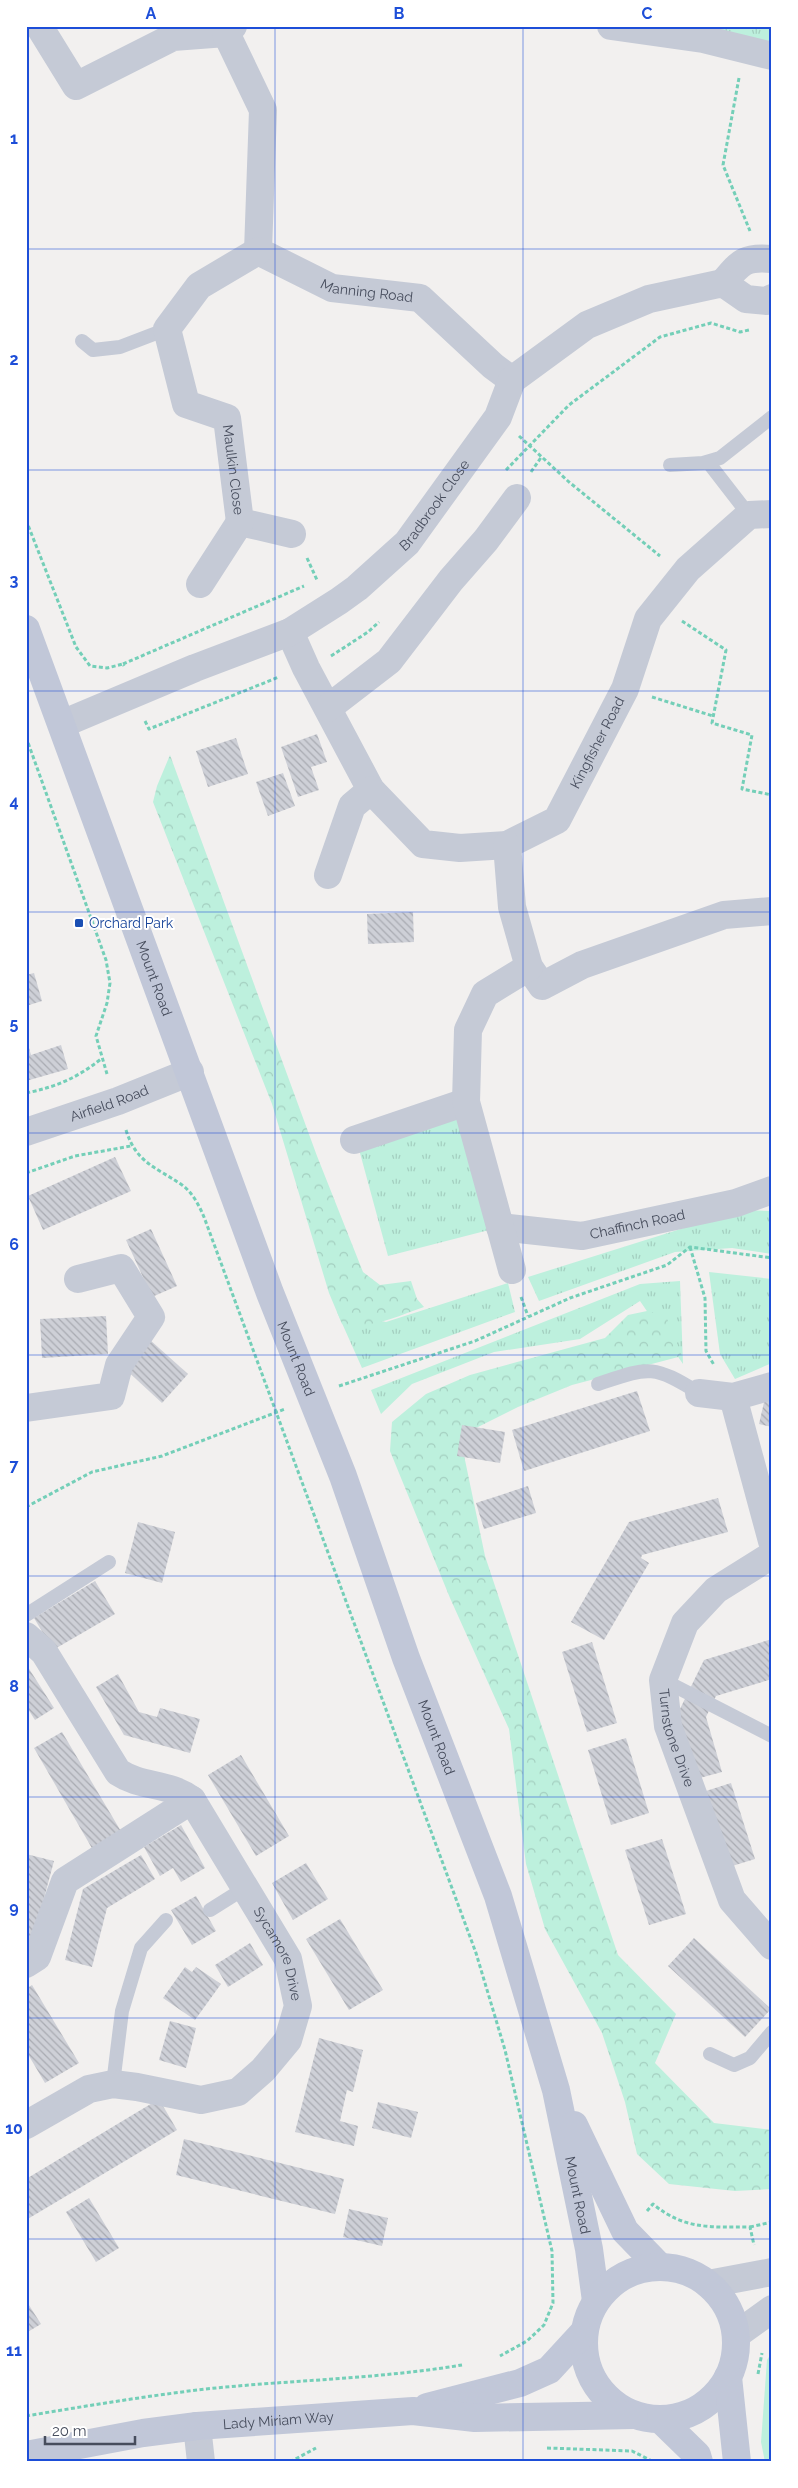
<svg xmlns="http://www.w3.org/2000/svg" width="798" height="2488" font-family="Raleway,sans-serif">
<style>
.grass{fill:url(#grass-tufts)}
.forest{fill:url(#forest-crowns)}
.park{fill:#bdf0dd}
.building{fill:url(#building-back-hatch)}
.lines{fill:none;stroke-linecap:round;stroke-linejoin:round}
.path{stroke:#74cfb8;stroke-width:3;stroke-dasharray:4 2.5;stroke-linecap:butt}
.lane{stroke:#c5cad6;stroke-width:14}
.street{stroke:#c5cad6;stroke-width:28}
.secondary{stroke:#c1c7d8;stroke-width:28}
.grid{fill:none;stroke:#1d4ed8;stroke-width:1;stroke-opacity:0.55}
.transit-dot{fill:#1a4fb4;stroke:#fff;stroke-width:2}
.labels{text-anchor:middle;stroke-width:4;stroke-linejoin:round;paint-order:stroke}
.street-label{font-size:14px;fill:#474d5d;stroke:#fff}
.transit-label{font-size:14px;fill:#164399;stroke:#fff;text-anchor:start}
.neatline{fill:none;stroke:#1d4ed8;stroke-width:2}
.grid-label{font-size:16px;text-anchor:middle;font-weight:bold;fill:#1d4ed8}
</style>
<defs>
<pattern id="grass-tufts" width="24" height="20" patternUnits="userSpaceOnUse" patternTransform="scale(1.25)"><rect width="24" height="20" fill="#bdf0dd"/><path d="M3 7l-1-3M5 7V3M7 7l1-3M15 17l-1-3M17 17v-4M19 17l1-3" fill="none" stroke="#a4cfc0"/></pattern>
<pattern id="forest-crowns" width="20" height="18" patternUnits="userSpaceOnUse" patternTransform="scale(1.25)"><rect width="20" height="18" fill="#bdf0dd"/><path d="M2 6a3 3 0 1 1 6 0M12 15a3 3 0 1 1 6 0" fill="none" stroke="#a4cfc0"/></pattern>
<pattern id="building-back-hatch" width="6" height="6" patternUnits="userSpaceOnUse" patternTransform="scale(1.25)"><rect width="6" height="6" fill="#ced0d7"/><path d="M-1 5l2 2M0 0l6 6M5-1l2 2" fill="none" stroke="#a9abb2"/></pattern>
</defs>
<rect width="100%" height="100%" fill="#f2f0ef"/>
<g class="grass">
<path d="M 712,26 L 772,26 L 772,49 L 709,34 Z"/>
<path d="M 459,1115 L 489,1230 L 388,1256 L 357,1142 Z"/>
<path d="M 741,1210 L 772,1211 L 772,1254 L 732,1248 L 675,1252 L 539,1301 L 528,1277 Z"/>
<path d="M 709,1272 L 772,1279 L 772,1363 L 735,1379 L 720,1354 Z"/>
<path d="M 680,1281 L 683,1364 L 640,1301 L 580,1339 L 494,1352 L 412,1384 L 381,1414 L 371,1390 L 640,1284 Z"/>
<path d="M 508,1283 L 515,1312 L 362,1368 L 337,1312 L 386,1322 Z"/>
</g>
<g class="forest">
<path d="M 170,755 L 317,1156 L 363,1272 L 380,1285 L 411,1281 L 417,1299 L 424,1307 C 397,1316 371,1330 342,1324 L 329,1293 L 272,1104 L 153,802 L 157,786 Z"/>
<path d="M 647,1311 L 666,1316 L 682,1356 L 572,1385 L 518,1407 L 460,1436 L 485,1556 L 618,1955 L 676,2014 L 655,2063 L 714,2123 L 772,2130 L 772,2189 L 735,2191 L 669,2184 L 637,2154 L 625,2102 L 602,2033 L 545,1929 L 526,1864 L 509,1729 L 450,1598 L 390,1451 L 392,1422 L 426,1394 L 470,1375 L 605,1338 L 628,1315 Z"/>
</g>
<path class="park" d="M 772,2352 L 772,2462 L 765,2462 L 761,2442 L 767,2360 Z"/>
<g class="building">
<path d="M 317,734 L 327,762 L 311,767 L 319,790 L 298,797 L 281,747 Z"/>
<path d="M 236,738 L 248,774 L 208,787 L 196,751 Z"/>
<path d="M 283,773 L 295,806 L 268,816 L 256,782 Z"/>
<path d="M 413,912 L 414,942 L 368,944 L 367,914 Z"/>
<path d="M 34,973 L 42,1001 L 26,1006 L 26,975 Z"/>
<path d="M 27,1041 L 31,1055 L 61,1045 L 68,1069 L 26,1081 Z"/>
<path d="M 115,1157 L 131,1191 L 43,1230 L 28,1196 Z"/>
<path d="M 151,1229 L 177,1286 L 152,1297 L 126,1240 Z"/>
<path d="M 106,1316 L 108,1354 L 42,1358 L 40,1319 Z"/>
<path d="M 149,1339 L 188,1374 L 162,1403 L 123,1367 Z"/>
<path d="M 767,1389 L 772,1390 L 772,1427 L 759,1424 Z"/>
<path d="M 637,1391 L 650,1431 L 524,1471 L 512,1430 Z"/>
<path d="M 462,1425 L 505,1432 L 500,1463 L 457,1456 Z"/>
<path d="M 528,1486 L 536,1513 L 484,1529 L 476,1503 Z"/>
<path d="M 718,1498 L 728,1532 L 642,1555 L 641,1558 L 649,1563 L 604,1640 L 571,1622 L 629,1522 Z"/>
<path d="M 138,1522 L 175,1532 L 162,1583 L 125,1573 Z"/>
<path d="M 95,1581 L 115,1614 L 53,1650 L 34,1618 Z"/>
<path d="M 772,1639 L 772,1679 L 716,1696 L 706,1717 L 722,1772 L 696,1779 L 677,1715 L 704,1660 Z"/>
<path d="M 592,1642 L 617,1723 L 587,1732 L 562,1652 Z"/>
<path d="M 26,1664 L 54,1708 L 35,1720 L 26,1706 Z"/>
<path d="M 118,1674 L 139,1712 L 157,1717 L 160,1708 L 200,1719 L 190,1753 L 124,1735 L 96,1687 Z"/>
<path d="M 62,1732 L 122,1833 L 93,1850 L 34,1748 Z"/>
<path d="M 626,1738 L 649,1813 L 611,1825 L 588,1750 Z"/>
<path d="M 241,1755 L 289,1836 L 256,1856 L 208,1775 Z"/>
<path d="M 731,1783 L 755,1859 L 729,1867 L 706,1791 Z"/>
<path d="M 181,1825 L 205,1868 L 181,1882 L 173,1868 L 160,1876 L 144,1847 Z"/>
<path d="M 662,1839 L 686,1914 L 649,1925 L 625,1850 Z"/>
<path d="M 26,1854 L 54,1861 L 32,1943 L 26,1946 Z"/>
<path d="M 141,1855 L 155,1879 L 107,1908 L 92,1967 L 65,1960 L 83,1889 Z"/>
<path d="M 306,1863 L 328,1899 L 293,1920 L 272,1883 Z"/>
<path d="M 196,1896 L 216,1931 L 192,1945 L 171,1910 Z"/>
<path d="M 340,1919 L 383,1990 L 349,2010 L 306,1939 Z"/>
<path d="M 694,1938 L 771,2009 L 745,2037 L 668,1966 Z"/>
<path d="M 250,1943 L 263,1965 L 228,1987 L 215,1965 Z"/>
<path d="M 185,1967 L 192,1972 L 196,1967 L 221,1984 L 195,2020 L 163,1998 Z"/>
<path d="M 32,1985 L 79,2063 L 45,2083 L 26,2051 L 26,1989 Z"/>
<path d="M 170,2021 L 196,2028 L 186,2068 L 159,2060 Z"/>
<path d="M 319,2038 L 363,2050 L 353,2092 L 347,2090 L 340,2121 L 358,2126 L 354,2146 L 295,2132 Z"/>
<path d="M 159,2099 L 177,2130 L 26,2220 L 26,2179 Z"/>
<path d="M 378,2102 L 418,2112 L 411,2138 L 372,2128 Z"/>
<path d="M 184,2139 L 344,2179 L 335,2214 L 176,2175 Z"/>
<path d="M 89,2198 L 119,2248 L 96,2262 L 66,2212 Z"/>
<path d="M 349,2209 L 388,2218 L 382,2246 L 343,2237 Z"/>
<path d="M 27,2302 L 41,2324 L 26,2333 L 26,2303 Z"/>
</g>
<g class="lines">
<g class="path">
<path d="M 739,78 L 723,165 L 750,231"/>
<path d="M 519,436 L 569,482 L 660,556"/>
<path d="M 506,470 L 569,405 L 660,337 L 711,323 L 740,332 L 749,330"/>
<path d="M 531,472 L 542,456"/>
<path d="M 26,520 L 76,647 L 90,666 L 107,668 L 123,664 L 124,666"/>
<path d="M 307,558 L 317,580"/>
<path d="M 682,621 L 726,650 L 712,723 L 752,735 L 742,789 L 772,795"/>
<path d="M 331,656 L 368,632 L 379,622"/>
<path d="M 123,664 L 304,586"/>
<path d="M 652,697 L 713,716"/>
<path d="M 145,721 L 149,729 L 279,677"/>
<path d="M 26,737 L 106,960 L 110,983 L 107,1003 L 96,1036 L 107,1074"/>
<path d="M 26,1093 C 56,1087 77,1078 101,1059"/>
<path d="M 126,1130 C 136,1163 156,1167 182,1185 C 192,1192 199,1205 204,1217 L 476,1953 L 505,2050 L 552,2251 L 553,2303 L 544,2325 L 527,2341 L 500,2356"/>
<path d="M 26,1173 L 75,1156 L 131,1146"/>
<path d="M 690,1247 L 705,1298 L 706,1351 L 714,1365"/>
<path d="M 521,1297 L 528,1316"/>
<path d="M 339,1386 L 475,1341 L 570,1298 L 667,1265 L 690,1247 L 772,1258"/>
<path d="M 26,1507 L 92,1472 L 162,1456 L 285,1409"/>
<path d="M 647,2211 L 653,2204 C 684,2230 712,2227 750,2227 L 754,2245"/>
<path d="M 750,2227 L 772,2222"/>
<path d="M 758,2374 L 762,2353"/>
<path d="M 26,2416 C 86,2406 146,2396 206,2389 C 291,2380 378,2379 462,2365"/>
<path d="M 547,2448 L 632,2451 L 654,2462"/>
<path d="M 290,2462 L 316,2448"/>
</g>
<g class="lane">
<path d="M 82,341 L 93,350 L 120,347 L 167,329"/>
<path d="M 708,462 L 749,515"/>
<path d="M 670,465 L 703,463 L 720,458 L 772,417"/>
<path d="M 598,1384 C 649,1367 652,1364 699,1393"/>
<path d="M 26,1615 L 109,1562"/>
<path d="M 663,1680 L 772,1736"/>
<path d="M 210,1910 L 245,1888"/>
<path d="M 710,2054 L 734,2065 L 750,2058 L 772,2032"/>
<path d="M 113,2084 L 122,2011 L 141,1948 L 166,1920"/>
</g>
<g class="street">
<path d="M 39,26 L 76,86 L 173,37 L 226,33"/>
<path id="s1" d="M 233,26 L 226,33 L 263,110 L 258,251 L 332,288 L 420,298 L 493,366 L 512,380"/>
<path d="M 611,26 L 703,39 L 772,56"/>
<path id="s2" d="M 258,251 L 199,286 L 167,329 L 186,404 L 227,418 L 240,522 L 292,534"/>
<path d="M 723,283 C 740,263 744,256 772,259"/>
<path d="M 200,584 L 240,522"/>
<path id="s3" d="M 290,632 L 306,668 L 371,790 L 423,844 L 460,848 L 507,845 L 557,820 L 625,689 L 648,619 L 688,569 L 749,515 L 772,514"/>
<path d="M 328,708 L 389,661 L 451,580 L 486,540 L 517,498"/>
<path id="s4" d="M 62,724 L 195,668 L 290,632 L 339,601 L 357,588 L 407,543 L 498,417 L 512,380 L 587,325 L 649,299 L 723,283 L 746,299 L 767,301 L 772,298"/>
<path d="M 507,845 L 512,907 L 529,967 L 542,986 L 582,965 L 724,915 L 772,911"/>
<path d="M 328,875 L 352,806 L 371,790"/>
<path id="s5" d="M 26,1132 L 118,1101 L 190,1072"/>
<path d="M 354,1140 L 466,1102"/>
<path id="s6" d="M 500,1227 L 582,1236 L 736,1203 L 772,1190"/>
<path d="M 512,1270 L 466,1102 L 468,1030 L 485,994 L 529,967"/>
<path d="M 699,1393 L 733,1397 L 772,1386"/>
<path d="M 733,1397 L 772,1541"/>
<path d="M 26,1408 L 111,1396 L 119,1365 L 151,1317 L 121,1268 L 78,1279"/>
<path id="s7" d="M 772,1555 L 716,1590 L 685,1623 L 663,1680 L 668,1726 L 732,1900 L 772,1946"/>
<path id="s8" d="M 26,1636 L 44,1652 L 118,1772 C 142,1788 168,1782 192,1800 L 288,1959 L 298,2006 L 288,2040 L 263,2070 L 238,2092 L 201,2100 L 137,2087 L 113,2084 L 89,2089 L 26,2125"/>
<path d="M 26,1964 L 37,1957 L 65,1881 L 192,1800"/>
<path d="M 708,2284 L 772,2272"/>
<path d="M 736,2335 L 772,2309"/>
<path d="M 197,2426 L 201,2462"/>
</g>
<g class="secondary">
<path id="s9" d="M 26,629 L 270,1293 L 343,1476 L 406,1658 L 498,1896 L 556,2090 L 589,2249 L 596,2301"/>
<path d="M 574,2125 L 625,2231 L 660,2267"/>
<circle cx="660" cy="2343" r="76"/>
<path d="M 728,2377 L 737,2462"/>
<path d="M 427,2407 L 520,2383 L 549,2370 L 584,2332"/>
<path d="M 661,2420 L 697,2455 L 699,2462"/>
<path id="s10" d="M 26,2455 L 143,2433 L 197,2426 L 413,2411 L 475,2418 L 634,2415"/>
</g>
</g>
<path class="grid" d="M 275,26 L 275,2462M 523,26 L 523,2462M 26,249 L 772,249M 26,470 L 772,470M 26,691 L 772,691M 26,912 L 772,912M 26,1133 L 772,1133M 26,1355 L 772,1355M 26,1576 L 772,1576M 26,1797 L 772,1797M 26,2018 L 772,2018M 26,2239 L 772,2239"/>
<rect class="transit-dot" x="74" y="918" width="10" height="10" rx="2.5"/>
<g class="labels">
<g class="street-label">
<text dy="5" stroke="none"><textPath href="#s1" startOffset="354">Manning Road</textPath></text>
<text dy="5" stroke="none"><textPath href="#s2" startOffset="295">Maulkin Close</textPath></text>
<text dy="5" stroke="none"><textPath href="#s4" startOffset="440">Bradbrook Close</textPath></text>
<text dy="5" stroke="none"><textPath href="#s3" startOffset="480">Kingfisher Road</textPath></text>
<text dy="5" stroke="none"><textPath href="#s9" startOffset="372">Mount Road</textPath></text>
<text dy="5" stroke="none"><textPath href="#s5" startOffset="88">Airfield Road</textPath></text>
<text dy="5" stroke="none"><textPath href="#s6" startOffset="139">Chaffinch Road</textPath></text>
<text dy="5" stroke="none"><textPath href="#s9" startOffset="778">Mount Road</textPath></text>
<text dy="5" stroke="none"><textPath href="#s9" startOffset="1182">Mount Road</textPath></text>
<text dy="5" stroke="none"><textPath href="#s7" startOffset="232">Turnstone Drive</textPath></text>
<text dy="5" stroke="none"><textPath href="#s8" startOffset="422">Sycamore Drive</textPath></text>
<text dy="5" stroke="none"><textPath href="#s9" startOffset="1662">Mount Road</textPath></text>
<text dy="5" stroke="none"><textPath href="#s10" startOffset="255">Lady Miriam Way</textPath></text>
</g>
<g class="transit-label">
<text x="89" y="928">Orchard Park</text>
</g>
</g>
<rect width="798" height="2488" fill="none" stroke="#ffffff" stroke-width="55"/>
<path d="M45 2436v8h90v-8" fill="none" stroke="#474d5d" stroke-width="2.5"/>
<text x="52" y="2436" font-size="15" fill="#474d5d" stroke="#ffffff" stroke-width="4" paint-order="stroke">20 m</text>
<rect x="28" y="28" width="742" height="2432" class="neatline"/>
<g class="grid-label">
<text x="151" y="19">A</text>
<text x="399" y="19">B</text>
<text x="647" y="19">C</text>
<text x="14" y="144">1</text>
<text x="14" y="365">2</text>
<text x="14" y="586">3</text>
<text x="14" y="807">4</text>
<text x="14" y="1029">5</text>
<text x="14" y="1250">6</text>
<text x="14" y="1471">7</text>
<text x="14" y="1692">8</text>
<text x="14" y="1913">9</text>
<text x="14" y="2134">10</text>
<text x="14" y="2356">11</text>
</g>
</svg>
